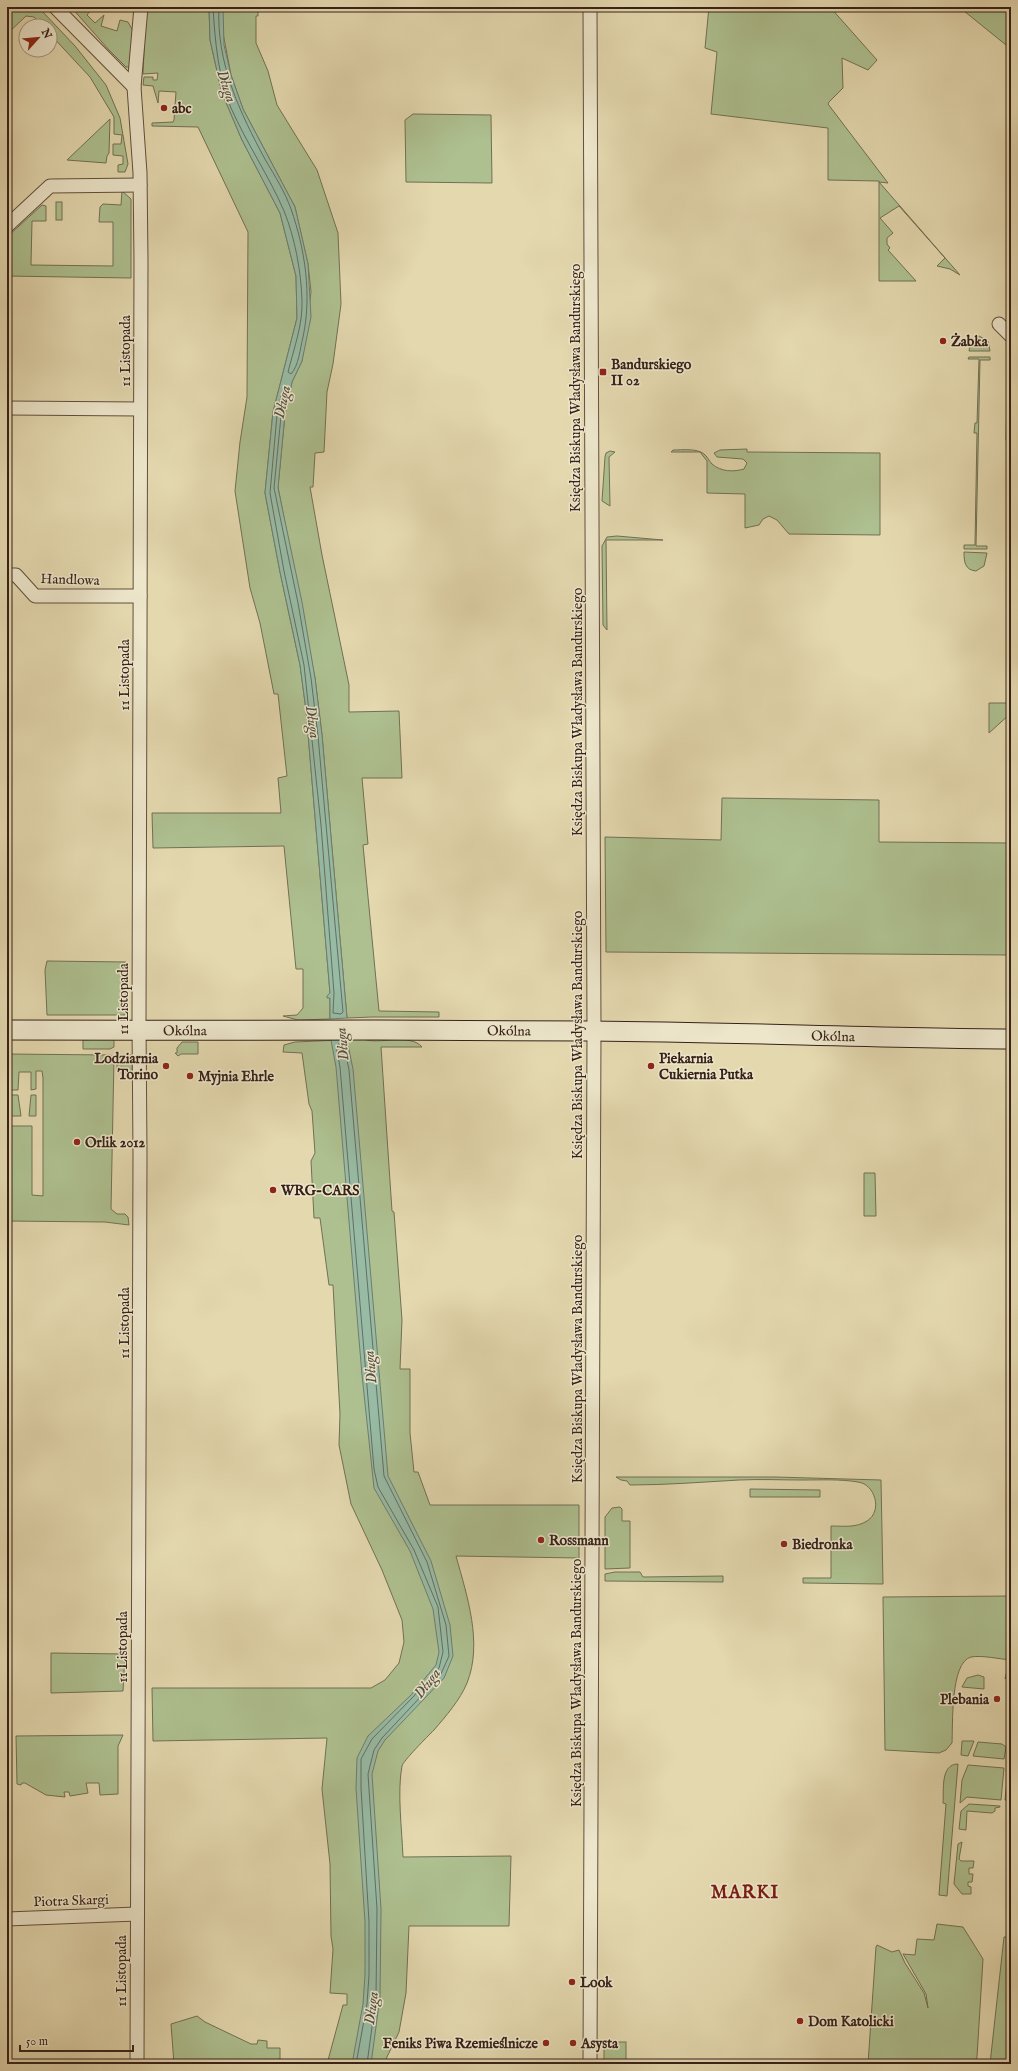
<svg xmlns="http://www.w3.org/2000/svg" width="1018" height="2071" font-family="'IM FELL English',serif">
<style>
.green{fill:#aec090;stroke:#727054}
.water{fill:#97bba5;stroke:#707d6d}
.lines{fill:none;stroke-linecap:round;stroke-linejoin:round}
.shore{stroke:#666e5f;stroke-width:1}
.street-casing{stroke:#624f3e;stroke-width:15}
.secondary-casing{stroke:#362119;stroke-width:21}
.street{stroke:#ede6cb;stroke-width:13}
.secondary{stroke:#ede6cb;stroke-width:19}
.poi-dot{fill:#8f2418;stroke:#ede6cb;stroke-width:1.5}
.labels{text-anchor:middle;stroke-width:3;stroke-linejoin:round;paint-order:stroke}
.poi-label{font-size:14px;font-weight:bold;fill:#362119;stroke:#ede6cb;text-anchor:start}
.street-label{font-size:14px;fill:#362119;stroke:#ede6cb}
.water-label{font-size:15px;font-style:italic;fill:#534f43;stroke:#ede6cb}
.district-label{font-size:18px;font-weight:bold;letter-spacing:1px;fill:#7a1f14;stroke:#ede6cb}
</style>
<rect width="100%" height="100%" fill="#e4d8af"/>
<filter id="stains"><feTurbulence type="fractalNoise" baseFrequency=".005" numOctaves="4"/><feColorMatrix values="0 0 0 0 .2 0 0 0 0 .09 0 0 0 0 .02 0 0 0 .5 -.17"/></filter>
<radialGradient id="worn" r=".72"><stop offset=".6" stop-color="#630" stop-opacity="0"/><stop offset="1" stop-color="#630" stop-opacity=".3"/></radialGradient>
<g class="green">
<path d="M 18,7 L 36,7 L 41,10 L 75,46 L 106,85 L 120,118 L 128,164 L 125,172 L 118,172 L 118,165 L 123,164 L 123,156 L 113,155 L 113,144 L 121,144 L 122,135 L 114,134 L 114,117 L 90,77 L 50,34 L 50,26 L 43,26 L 34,17 L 26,16 L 7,34 L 7,14 Z"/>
<path d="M 71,7 L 93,7 L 87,15 L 95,23 L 104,15 L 101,26 L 117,31 L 120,20 L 128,22 L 133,31 L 130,67 L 126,67 L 109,50 Z"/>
<path d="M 146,7 L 209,7 L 210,40 L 222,93 L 242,140 L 280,213 L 296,276 L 297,318 L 273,412 L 265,493 L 280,572 L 300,665 L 306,710 L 330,993 L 330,1019 L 298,1020 L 283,1016 L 297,1015 L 303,1008 L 303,969 L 296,969 L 284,846 L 153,848 L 152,813 L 281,813 L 278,778 L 287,776 L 278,694 L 274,694 L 260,623 L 250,588 L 235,491 L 240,442 L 247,397 L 248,232 L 198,127 L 152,126 L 152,123 L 173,122 L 174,120 L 176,92 L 159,91 L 158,103 L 153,86 L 143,85 L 144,77 L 153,77 L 153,80 L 157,80 L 158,73 L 143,74 Z"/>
<path d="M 218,7 L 258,7 L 258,16 L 256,16 L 256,43 L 268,71 L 277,105 L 317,170 L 338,233 L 341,304 L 333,364 L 327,392 L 324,452 L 315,453 L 313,487 L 310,487 L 322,555 L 349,685 L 349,712 L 399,711 L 402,778 L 362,778 L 368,844 L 363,845 L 379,1011 L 439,1012 L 439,1017 L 372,1017 L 347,1018 L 322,735 L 315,678 L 278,487 L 285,414 L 292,382 L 302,361 L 311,292 L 308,264 L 295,207 L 243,109 L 231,75 Z"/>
<path d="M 709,7 L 830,7 L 877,60 L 868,70 L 842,58 L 843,88 L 829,102 L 828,104 L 888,183 L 879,182 L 960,275 L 950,269 L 937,266 L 945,258 L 899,206 L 880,218 L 893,233 L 887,238 L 887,244 L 890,248 L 888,250 L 916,281 L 879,281 L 879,181 L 828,180 L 828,128 L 711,114 L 717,52 L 705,48 Z"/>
<path d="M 959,7 L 1011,7 L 1011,49 Z"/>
<path d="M 413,114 L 491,115 L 492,183 L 406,182 L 405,120 Z"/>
<path d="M 110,119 L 109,153 L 107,156 L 106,163 L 67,160 Z"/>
<path d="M 122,191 L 131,199 L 131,278 L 7,276 L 7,237 L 42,205 L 46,206 L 46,221 L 32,221 L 31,265 L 113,266 L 113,222 L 99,222 L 100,207 L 103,204 L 121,205 Z"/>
<rect x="56" y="202" width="6" height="18"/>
<path d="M 979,336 L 988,341 L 990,351 L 969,351 L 971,340 Z"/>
<path d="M 969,357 L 990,357 L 990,360 L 980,360 L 976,546 L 987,546 L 987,549 L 964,549 L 964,545 L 975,545 L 977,433 L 974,433 L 975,423 L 977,423 L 979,359 L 968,359 Z"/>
<path d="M 1007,396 L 1011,396 L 1011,440 L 1006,440 Z"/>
<path d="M 747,449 L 747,452 L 880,453 L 880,535 L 789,534 L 777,520 L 769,516 L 763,519 L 759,525 L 745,528 L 745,494 L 707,493 L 707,461 L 700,452 L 671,452 L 673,450 C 682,450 697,448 704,454 C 707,456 709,461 712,464 C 721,472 734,472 744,469 L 747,463 L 743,459 L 717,457 L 714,453 L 720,450 Z"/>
<path d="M 610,451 L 615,452 L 609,457 L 610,506 L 602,501 L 605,457 L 606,453 Z"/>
<path d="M 617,536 L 663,540 L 606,540 L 607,630 L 603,625 L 602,546 L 607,537 Z"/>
<path d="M 964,552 L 987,553 L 984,566 L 976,571 C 965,570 964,562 964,552 Z"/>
<path d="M 989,703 L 1011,703 L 1011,713 L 989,733 Z"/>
<path d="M 722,798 L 879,800 L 879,842 L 1011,843 L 1011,955 L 606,952 L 605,837 L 721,840 Z"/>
<path d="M 47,961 L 126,962 L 125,1015 L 47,1015 L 45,970 Z"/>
<path d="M 114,1038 L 114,1047 L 110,1049 L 83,1049 L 83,1040 Z"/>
<path d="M 363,1039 C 377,1045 411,1033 422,1047 L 381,1047 L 392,1211 L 394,1212 L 402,1320 L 400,1369 L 410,1369 L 410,1433 L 414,1472 L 418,1472 L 430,1505 L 579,1505 L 579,1558 L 456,1556 C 467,1596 483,1643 467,1683 C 460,1700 446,1716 434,1730 C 428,1736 403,1761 402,1766 C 397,1791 402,1831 403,1857 L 511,1856 L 509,1926 L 409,1926 L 406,1993 L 399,2032 L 386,2059 L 385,2064 L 327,2064 L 343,2005 L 347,2005 L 347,1994 L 330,1993 L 333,1949 L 331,1936 L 330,1864 L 322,1789 L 327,1738 L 153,1741 L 152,1688 L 371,1688 L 385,1680 L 399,1663 L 404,1642 L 402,1620 L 382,1570 L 351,1504 L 339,1445 L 340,1414 L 333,1285 L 329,1285 L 320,1218 L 314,1218 L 311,1161 L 315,1153 L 312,1111 L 309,1104 L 302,1053 L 283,1052 L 284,1045 L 295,1042 Z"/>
<path d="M 182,1042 L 198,1042 L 198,1054 L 181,1054 L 178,1056 L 175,1053 L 177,1053 L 177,1048 Z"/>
<path d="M 7,1054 L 110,1055 L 114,1057 L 111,1209 L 117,1214 L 125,1214 L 128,1217 L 129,1225 L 105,1222 L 7,1221 L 7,1126 L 32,1126 L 32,1195 L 43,1196 L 43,1078 L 42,1071 L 36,1071 L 36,1089 L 31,1090 L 31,1072 L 19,1072 L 18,1090 L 10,1090 Z"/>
<path d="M 123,1055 L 133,1055 L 132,1073 L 120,1073 L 117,1071 L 117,1059 L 123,1058 Z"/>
<path d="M 9,1095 L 18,1095 L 21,1116 L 9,1116 Z"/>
<path d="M 31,1095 L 36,1095 L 36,1116 L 29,1116 Z"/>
<path d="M 864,1173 L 875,1173 L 876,1216 L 864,1216 Z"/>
<path d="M 616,1477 L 775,1477 L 881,1480 L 883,1584 L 803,1583 L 803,1578 L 831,1578 L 831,1526 C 843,1526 856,1528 867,1521 C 883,1511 875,1484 858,1482 C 840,1479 821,1480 803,1480 C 782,1480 760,1479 739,1480 C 703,1482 667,1485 630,1485 L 627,1481 L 621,1480 Z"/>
<path d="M 750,1489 L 820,1490 L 820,1497 L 750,1497 Z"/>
<path d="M 620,1507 L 622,1509 L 622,1521 L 630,1521 L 630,1568 L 605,1569 L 605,1517 L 612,1508 Z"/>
<path d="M 615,1572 L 640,1572 L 643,1577 L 723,1576 L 723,1582 L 605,1581 L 605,1574 Z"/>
<path d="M 1011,1596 L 1011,1672 L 1006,1678 L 1005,1679 C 1006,1670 1011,1670 1011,1660 C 999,1659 982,1655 971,1657 C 950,1662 953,1726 952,1743 L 946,1750 L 939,1753 L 885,1750 L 883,1597 Z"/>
<path d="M 51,1653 L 125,1654 L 123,1691 L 51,1693 Z"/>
<path d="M 978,1675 L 984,1677 L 984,1689 L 962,1687 L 967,1678 Z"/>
<path d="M 123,1735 L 118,1746 L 118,1794 L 100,1795 L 99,1783 L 86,1783 L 88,1793 L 70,1796 L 69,1792 L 64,1792 L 65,1797 L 46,1795 L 25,1783 L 22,1783 L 21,1785 L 17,1784 L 16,1736 Z"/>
<path d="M 962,1741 L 974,1741 L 968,1756 L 961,1755 Z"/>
<path d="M 978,1742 L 1002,1744 L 1006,1747 L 1004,1759 L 973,1756 Z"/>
<path d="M 958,1764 L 947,1896 L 939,1895 L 946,1804 L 943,1803 C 944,1791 940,1764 958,1764 Z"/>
<path d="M 968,1765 L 1004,1768 L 1001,1800 L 967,1797 L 960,1803 L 962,1780 Z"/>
<path d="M 1008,1769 L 1011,1769 L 1011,1801 L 1005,1800 Z"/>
<path d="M 969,1804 L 1000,1806 L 1000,1807 L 995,1808 L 995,1811 L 992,1813 L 967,1811 L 966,1830 L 959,1829 L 961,1811 Z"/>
<path d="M 962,1842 L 959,1859 L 961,1861 L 974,1861 L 973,1868 L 969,1868 L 969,1874 L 973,1874 L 972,1882 L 968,1882 L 968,1886 L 971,1887 L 971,1894 L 962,1894 L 954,1884 L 958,1844 Z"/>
<path d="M 937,1924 L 963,1927 L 983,1959 L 977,2057 L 974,2064 L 868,2064 L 876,1947 L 877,1945 L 892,1952 L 899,1950 L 905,1963 L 924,1993 L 928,2008 L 926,1994 L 903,1954 L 915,1955 L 917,1939 L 934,1940 Z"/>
<path d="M 1004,1937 L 1011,1937 L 1011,2064 L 990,2064 Z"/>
<path d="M 197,2016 L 205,2022 L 251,2044 L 257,2044 L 258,2040 L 267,2041 L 267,2048 L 280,2048 L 280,2059 L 275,2060 L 275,2064 L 174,2064 L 171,2024 Z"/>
<rect x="604" y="2042" width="22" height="22"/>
</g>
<g class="water">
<path d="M 209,7 L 223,7 L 224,45 L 231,75 L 243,109 L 295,207 L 308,264 L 311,317 L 302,361 L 292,382 L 285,414 L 278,488 L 302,602 L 315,678 L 322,735 L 347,1018 L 330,1019 L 330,998 L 327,998 L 327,996 L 330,993 L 306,710 L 300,665 L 280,572 L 265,493 L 273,412 L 297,318 L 296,276 L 280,213 L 242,140 L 222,93 L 210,40 Z"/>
<path d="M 331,1040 L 347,1040 L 353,1069 L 388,1476 L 431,1561 L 450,1625 L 453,1656 L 444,1678 L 385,1740 L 378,1751 L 372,1774 L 381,1909 L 380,1997 L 371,2064 L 352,2064 L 363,2004 L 365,1975 L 365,1922 L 356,1788 L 357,1758 L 368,1736 L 411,1695 L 436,1665 L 439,1652 L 433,1609 L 410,1551 L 374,1488 L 362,1375 L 336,1067 Z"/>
</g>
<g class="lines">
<g class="shore">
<path d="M 213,7 C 215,41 218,76 231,108 C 247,144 269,176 284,211 C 295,238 301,271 302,300 C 303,324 294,348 288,372 L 291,374 C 299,365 300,349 303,337 C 312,295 305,249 291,209 C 285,192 275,176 266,161 C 240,113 216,63 219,7"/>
<path d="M 285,389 L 282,409 L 280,410 L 278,408 L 283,389 Z"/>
<path d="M 279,414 L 281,416 L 274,488 L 298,603 L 311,678 L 318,736 L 343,1012 L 341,1014 L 333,1013 L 334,993 L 321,825 L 304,665 L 284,571 L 270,493 L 277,415 Z"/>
<path d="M 356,2064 L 367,2004 L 369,1975 L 369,1922 L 361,1788 L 361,1759 L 372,1739 L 413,1697 L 439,1668 L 443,1652 L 438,1607 L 414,1550 L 378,1487 L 374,1469 L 340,1067 L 336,1046 L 338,1044 L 344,1045 L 349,1070 L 384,1476 L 427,1562 L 446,1625 L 449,1656 L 440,1676 L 382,1738 L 374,1750 L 368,1774 L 377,1909 L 376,1997 L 367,2064"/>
</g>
<defs>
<g id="street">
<path d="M 55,7 L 134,87"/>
<path d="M 590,7 L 594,1031 L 590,2064"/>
<path d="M 7,226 L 50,186 L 140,185"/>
<path d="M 999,324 L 1011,336"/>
<path d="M 7,408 L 140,409"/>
<path d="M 7,575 L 16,575 L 35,596 L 140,596"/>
<path d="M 7,1919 L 137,1914"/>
<path d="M 137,2064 L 140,1154 L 139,1023 L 141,260 L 140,173 L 134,87 L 141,7"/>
</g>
<g id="secondary">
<path id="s1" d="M 7,1030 C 202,1031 397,1029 592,1031 C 732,1032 871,1038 1011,1039"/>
</g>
</defs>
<use href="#street" class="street-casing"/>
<use href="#secondary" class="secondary-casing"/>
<use href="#street" class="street"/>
<use href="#secondary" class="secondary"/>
</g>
<g class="poi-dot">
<circle cx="164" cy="108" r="4"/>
<circle cx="943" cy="341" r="4"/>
<rect x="599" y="368" width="8" height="8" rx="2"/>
<circle cx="166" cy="1066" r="4"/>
<circle cx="651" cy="1066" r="4"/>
<circle cx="190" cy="1076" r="4"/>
<circle cx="77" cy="1142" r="4"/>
<circle cx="273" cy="1190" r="4"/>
<circle cx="541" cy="1540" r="4"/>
<circle cx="784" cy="1544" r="4"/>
<circle cx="997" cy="1699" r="4"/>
<circle cx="572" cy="1982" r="4"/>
<circle cx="800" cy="2021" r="4"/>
<circle cx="546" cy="2043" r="4"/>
<circle cx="573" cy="2043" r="4"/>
</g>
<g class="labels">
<g class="poi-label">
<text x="172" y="113">abc</text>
<text x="951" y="346">Żabka</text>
<text x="611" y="369">Bandurskiego<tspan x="611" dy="16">II 02</tspan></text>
<text x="158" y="1063" text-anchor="end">Lodziarnia<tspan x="158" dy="16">Torino</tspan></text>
<text x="659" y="1063">Piekarnia<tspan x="659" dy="16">Cukiernia Putka</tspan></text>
<text x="198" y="1081">Myjnia Ehrle</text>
<text x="85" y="1147">Orlik 2012</text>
<text x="281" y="1195">WRG-CARS</text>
<text x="549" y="1545">Rossmann</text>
<text x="792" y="1549">Biedronka</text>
<text x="989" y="1704" text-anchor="end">Plebania</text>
<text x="580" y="1987">Look</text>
<text x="808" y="2026">Dom Katolicki</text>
<text x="538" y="2048" text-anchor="end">Feniks Piwa Rzemieślnicze</text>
<text x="581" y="2048">Asysta</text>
</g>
<g class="street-label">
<text transform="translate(125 351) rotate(-90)" y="5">11 Listopada</text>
<text transform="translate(575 388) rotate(-90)" y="5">Księdza Biskupa Władysława Bandurskiego</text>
<text transform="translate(70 579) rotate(2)" y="5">Handlowa</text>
<text transform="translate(124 675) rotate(-90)" y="5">11 Listopada</text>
<text transform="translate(577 712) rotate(-90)" y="5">Księdza Biskupa Władysława Bandurskiego</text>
<text transform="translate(123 999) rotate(-90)" y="5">11 Listopada</text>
<text dy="5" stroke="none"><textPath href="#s1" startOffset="502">Okólna</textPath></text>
<text dy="5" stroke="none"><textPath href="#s1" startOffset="178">Okólna</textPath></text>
<text transform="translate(577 1035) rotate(-90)" y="5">Księdza Biskupa Władysława Bandurskiego</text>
<text dy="5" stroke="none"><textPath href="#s1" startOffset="826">Okólna</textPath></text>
<text transform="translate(124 1323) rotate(-90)" y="5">11 Listopada</text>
<text transform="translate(577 1359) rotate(-90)" y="5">Księdza Biskupa Władysława Bandurskiego</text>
<text transform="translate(122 1647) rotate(-90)" y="5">11 Listopada</text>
<text transform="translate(576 1683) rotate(-90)" y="5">Księdza Biskupa Władysława Bandurskiego</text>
<text transform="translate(71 1900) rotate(-2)" y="5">Piotra Skargi</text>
<text transform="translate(121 1971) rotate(-90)" y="5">11 Listopada</text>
</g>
<g class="water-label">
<text transform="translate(227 86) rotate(72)" y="5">Długa</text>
<text transform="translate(282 402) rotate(-78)" y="5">Długa</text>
<text transform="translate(313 722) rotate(82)" y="5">Długa</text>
<text transform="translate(342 1044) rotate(-95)" y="5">Długa</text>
<text transform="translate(370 1367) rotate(-95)" y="5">Długa</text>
<text transform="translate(427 1683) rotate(-52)" y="5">Długa</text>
<text transform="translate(371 2008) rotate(-83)" y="5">Długa</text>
</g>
<g class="district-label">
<text x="745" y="1898">MARKI</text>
</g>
</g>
<rect width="1018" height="2071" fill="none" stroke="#e4d8af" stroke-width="24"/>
<rect x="8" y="8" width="1002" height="2055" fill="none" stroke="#362119" stroke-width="2"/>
<rect x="12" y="12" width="994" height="2047" fill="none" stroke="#362119"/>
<g transform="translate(38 38) rotate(63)"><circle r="19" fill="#ede6cb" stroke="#a49784"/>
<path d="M0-3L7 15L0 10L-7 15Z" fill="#8f2418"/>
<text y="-6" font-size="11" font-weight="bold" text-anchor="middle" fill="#362119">N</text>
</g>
<path d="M20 2045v6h113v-6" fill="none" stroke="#362119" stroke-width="2"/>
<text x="26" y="2045" font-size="12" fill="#362119" stroke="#ede6cb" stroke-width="3" paint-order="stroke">50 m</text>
<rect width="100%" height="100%" filter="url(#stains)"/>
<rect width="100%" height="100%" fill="url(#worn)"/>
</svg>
